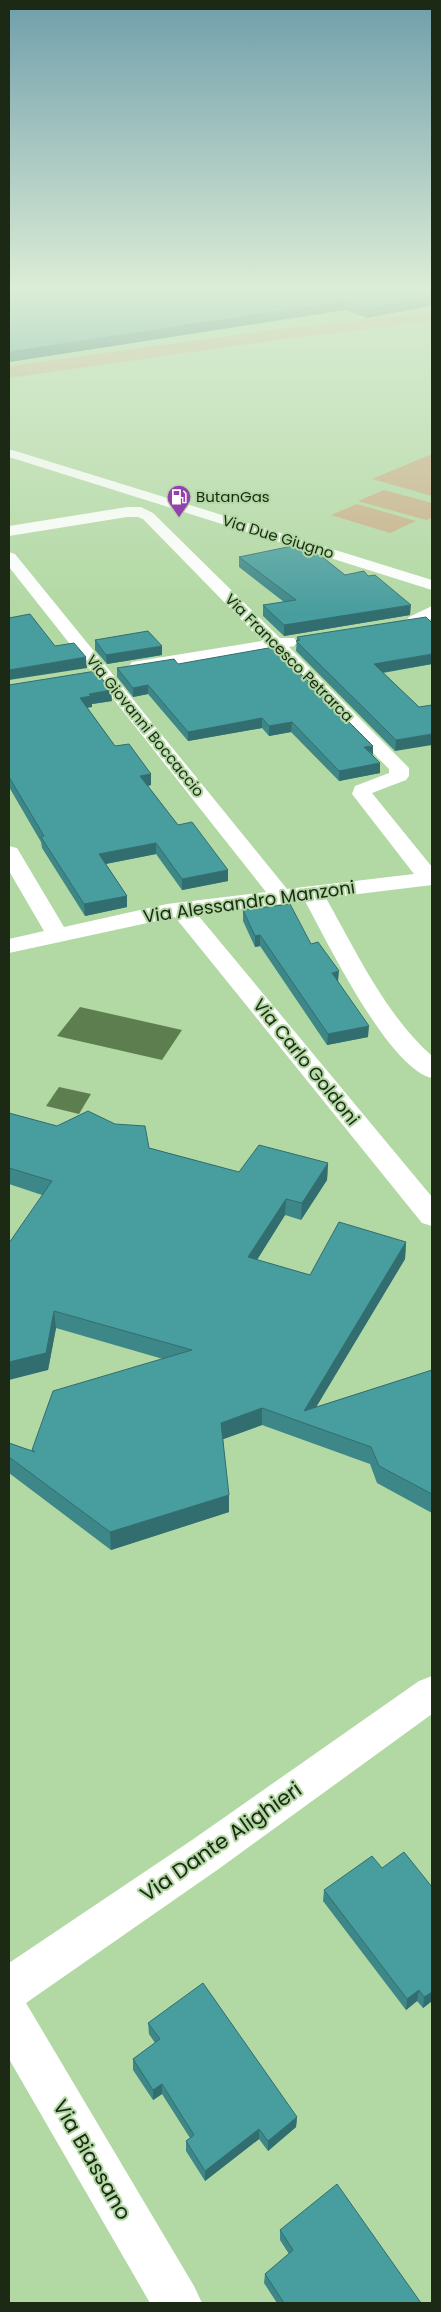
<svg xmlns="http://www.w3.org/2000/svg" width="441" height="2312" font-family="Poppins,sans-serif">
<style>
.green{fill:#c7ac84}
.water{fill:#5d7e4f}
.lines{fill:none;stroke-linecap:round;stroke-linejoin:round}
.minor{fill:#fff;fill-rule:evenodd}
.secondary{fill:#fff;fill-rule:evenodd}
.wall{fill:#3e8788}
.shaded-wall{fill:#326e6f}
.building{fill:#489d9e;stroke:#326e6f}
.labels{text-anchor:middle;stroke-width:4;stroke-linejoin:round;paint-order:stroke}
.far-poi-label{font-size:15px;fill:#1b2915;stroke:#b2d8a3;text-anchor:start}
.far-street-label{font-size:15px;fill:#1b2915;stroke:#b2d8a3}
.street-label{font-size:18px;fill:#1b2915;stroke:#b2d8a3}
.near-street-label{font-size:21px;fill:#1b2915;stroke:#b2d8a3}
</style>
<rect width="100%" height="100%" fill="#b2d8a3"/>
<g class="green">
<path d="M 432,312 L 432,321 L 299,337 L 9,378 L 9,366 L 279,329 Z"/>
<path d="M 432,454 L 432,496 L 372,479 Z"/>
<path d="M 384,490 L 432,503 L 432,518 L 426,520 L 358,501 Z"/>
<path d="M 357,504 L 416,521 L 390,533 L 331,515 Z"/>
</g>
<g class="water">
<path d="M 80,1007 L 182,1030 L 162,1060 L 57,1036 Z"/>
<path d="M 59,1087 L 91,1094 L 79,1114 L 46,1106 Z"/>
</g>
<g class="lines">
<g class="minor">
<path d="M 127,507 L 141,507 L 153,513 L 280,638 L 294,638 L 297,642 L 294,646 L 289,647 L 409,768 L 409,776 L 406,780 L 372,793 L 432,867 L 432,885 L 326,898 C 357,953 385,1014 432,1056 L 432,1078 C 388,1068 327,941 305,901 L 197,914 L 432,1197 L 432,1226 L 422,1223 L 175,917 L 9,953 L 9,939 L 44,931 L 9,871 L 9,846 L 17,848 L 20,853 L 64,927 L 167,904 L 266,892 L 9,567 L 9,552 L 15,554 L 287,889 L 414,874 L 352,794 L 355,786 L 389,773 L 389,769 L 271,650 L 138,671 L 132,670 L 129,666 L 132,662 L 138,661 L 262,641 L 143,519 L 138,517 L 127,517 L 9,536 L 9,526 Z"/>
<path d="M 432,606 L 432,618 L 421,625 L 409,625 L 406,621 L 409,617 Z"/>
<path d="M 432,1676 L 432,1714 L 220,1868 L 26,2003 L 194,2286 L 202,2303 L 150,2303 L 9,2059 L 9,1963 L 192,1840 L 419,1681 Z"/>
</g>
<path class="secondary" d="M 9,449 L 432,580 L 432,590 L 9,457 Z"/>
</g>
<g class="wall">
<path d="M 9,289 L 432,289 L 367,318 L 345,310 L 9,362 Z"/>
<path d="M 311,556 L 345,575 L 368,576 L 410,615 L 284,636 L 263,616 L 263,605 L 284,602 L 239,567 L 239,557 Z"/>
<path d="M 297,637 L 432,664 L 383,673 L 419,707 L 395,751 L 296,651 Z"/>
<path d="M 95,640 L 162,655 L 107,664 L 95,650 Z"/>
<path d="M 178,664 L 373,755 L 380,773 L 339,781 L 291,732 L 269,736 L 262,728 L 188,741 L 148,694 L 133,697 L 117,677 L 117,668 Z"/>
<path d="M 9,685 L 112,701 L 92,704 L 92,707 L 87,707 L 115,746 L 151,774 L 151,785 L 148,786 L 178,825 L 228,881 L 182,890 L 156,854 L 106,864 L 127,896 L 127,907 L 85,916 L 42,848 L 41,842 L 9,787 Z"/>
<path d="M 243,910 L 311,944 L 338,982 L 368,1037 L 327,1045 L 260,946 L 255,947 L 243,921 Z"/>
<path d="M 9,1113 L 57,1126 L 149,1148 L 239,1172 L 328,1163 L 327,1180 L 301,1220 L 285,1215 L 257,1260 L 310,1275 L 406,1242 L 405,1259 L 316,1407 L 432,1370 L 432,1513 L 377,1483 L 370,1464 L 262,1425 L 223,1439 L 229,1512 L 111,1550 L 9,1473 L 9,1443 L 32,1451 L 32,1450 L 163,1359 L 56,1328 L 48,1370 L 42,1195 L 9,1184 Z"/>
<path d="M 324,1890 L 432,2001 L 423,2008 L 417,2001 L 406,2010 L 323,1901 Z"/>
<path d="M 148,2023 L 297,2117 L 296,2127 L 268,2151 L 259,2139 L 205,2181 L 186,2151 L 186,2141 L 190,2138 L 162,2094 L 153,2100 L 133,2070 L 133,2059 L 155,2043 L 149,2034 Z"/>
<path d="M 280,2230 L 421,2303 L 277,2303 L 264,2283 L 265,2274 L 289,2254 L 280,2240 Z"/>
</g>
<g class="shaded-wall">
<path d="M 432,297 L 432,306 L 367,318 L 367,309 Z"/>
<path d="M 346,301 L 345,310 L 9,362 L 9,352 Z"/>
<path d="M 411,605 L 410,615 L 284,636 L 284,625 Z"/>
<path d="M 162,646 L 162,655 L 107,664 L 106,655 Z"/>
<path d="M 432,654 L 432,664 L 373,674 L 374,664 Z"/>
<path d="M 86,657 L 87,668 L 9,680 L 9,670 Z"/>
<path d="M 148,685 L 148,694 L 133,697 L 133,688 Z"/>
<path d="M 111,690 L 112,701 L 92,704 L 92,707 L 81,709 L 80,698 L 89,694 Z"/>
<path d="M 262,718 L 262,728 L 188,741 L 188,732 Z"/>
<path d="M 292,722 L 291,732 L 269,736 L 269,726 Z"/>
<path d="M 432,734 L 432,745 L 395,751 L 396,740 Z"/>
<path d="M 373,746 L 373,755 L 364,747 Z"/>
<path d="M 380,763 L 380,773 L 339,781 L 339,771 Z"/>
<path d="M 151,774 L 151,785 L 141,787 L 140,776 Z"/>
<path d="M 156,843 L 156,854 L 100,865 L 99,854 Z"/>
<path d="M 228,870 L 228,881 L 182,890 L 182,879 Z"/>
<path d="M 127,896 L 127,907 L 85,916 L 84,904 Z"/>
<path d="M 260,935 L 260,946 L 255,947 L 255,936 Z"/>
<path d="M 339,971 L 338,982 L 332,973 Z"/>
<path d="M 369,1026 L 368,1037 L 327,1045 L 328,1034 Z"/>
<path d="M 328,1163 L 327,1180 L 301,1220 L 302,1203 Z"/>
<path d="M 286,1199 L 285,1215 L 248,1274 L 248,1257 Z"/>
<path d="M 406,1242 L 405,1259 L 306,1424 L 304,1411 Z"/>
<path d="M 54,1311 L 56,1328 L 48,1370 L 9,1380 L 9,1362 Z"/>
<path d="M 262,1408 L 262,1425 L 221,1440 L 221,1423 Z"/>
<path d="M 229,1495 L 229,1512 L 111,1550 L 110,1532 Z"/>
<path d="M 419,1990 L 417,2001 L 406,2010 L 407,1999 Z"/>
<path d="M 432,1992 L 432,2001 L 423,2008 L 424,1997 Z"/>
<path d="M 162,2084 L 162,2094 L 153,2100 L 153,2090 Z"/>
<path d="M 297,2117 L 296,2127 L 268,2151 L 268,2141 Z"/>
<path d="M 259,2129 L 259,2139 L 205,2181 L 205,2171 Z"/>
</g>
<g class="building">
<path d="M 9,289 L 432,289 L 432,297 L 367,309 L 346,301 L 9,352 Z"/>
<path d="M 297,545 L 311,556 L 320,555 L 345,575 L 364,571 L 368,576 L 375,575 L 411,605 L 284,625 L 263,605 L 296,600 L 239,557 Z"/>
<path d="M 30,614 L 55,646 L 74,643 L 86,657 L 9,670 L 9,618 Z"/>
<path d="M 426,617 L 432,623 L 432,654 L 374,664 L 419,707 L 432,705 L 432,734 L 396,740 L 296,641 L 300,640 L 297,637 Z"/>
<path d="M 148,631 L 162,646 L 106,655 L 95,640 Z"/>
<path d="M 274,647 L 373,746 L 364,747 L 380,763 L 339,771 L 292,722 L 269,726 L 262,718 L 188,732 L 148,685 L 133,688 L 117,668 L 174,659 L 178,664 Z"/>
<path d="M 96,671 L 111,690 L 89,694 L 91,696 L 80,698 L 115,746 L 129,744 L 151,774 L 140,776 L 178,825 L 192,822 L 228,870 L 182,879 L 156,843 L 99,854 L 127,896 L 84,904 L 41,837 L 44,836 L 9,777 L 9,685 Z"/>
<path d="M 290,904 L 311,944 L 318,942 L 339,971 L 332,973 L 369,1026 L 328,1034 L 260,935 L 255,936 L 243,910 Z"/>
<path d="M 88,1111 L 115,1124 L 145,1126 L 149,1148 L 239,1172 L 259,1145 L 328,1163 L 302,1203 L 286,1199 L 248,1257 L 310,1275 L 339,1222 L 406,1242 L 304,1411 L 432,1370 L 432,1494 L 379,1466 L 371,1447 L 262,1408 L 221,1423 L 229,1495 L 110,1532 L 9,1457 L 9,1443 L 35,1452 L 32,1450 L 53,1391 L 192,1350 L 54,1311 L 46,1353 L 9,1362 L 9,1243 L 52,1181 L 9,1168 L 9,1113 L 57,1126 Z"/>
<path d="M 404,1852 L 432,1887 L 432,1992 L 424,1997 L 419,1990 L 407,1999 L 324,1890 L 372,1856 L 382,1868 Z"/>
<path d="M 203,1983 L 297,2117 L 268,2141 L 259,2129 L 205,2171 L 186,2141 L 194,2135 L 162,2084 L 153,2090 L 133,2059 L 160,2039 L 148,2023 Z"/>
<path d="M 337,2184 L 421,2303 L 284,2303 L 265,2274 L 293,2250 L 280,2230 Z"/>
</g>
<linearGradient id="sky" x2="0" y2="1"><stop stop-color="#709eab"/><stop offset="0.47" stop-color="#dcedd6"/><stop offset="1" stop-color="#dcedd6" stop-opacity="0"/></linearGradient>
<rect width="441" height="613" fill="url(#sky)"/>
<defs>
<symbol id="fuel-pin" viewBox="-11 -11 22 30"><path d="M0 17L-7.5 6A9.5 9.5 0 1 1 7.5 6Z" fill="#9440ae" stroke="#b2d8a3"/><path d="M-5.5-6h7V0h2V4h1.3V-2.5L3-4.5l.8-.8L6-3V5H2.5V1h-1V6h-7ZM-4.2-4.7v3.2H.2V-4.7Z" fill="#fff"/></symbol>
</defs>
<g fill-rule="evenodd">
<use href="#fuel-pin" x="165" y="483" width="28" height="38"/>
</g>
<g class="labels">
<g class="far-poi-label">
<text x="196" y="502">ButanGas</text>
</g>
<g class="far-street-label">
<text transform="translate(278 537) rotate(17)" y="5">Via Due Giugno</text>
<text transform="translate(289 658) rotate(45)" y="5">Via Francesco Petrarca</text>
<text transform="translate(145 726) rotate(51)" y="5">Via Giovanni Boccaccio</text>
</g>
<g class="street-label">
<text transform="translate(249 902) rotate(-8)" y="6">Via Alessandro Manzoni</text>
<text transform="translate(306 1062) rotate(51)" y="6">Via Carlo Goldoni</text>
</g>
<g class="near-street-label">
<text transform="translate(221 1842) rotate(-35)" y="7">Via Dante Alighieri</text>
<text transform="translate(92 2160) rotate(60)" y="7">Via Biassano</text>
</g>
</g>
<rect width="441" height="2312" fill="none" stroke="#1b2915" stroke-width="20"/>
</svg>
